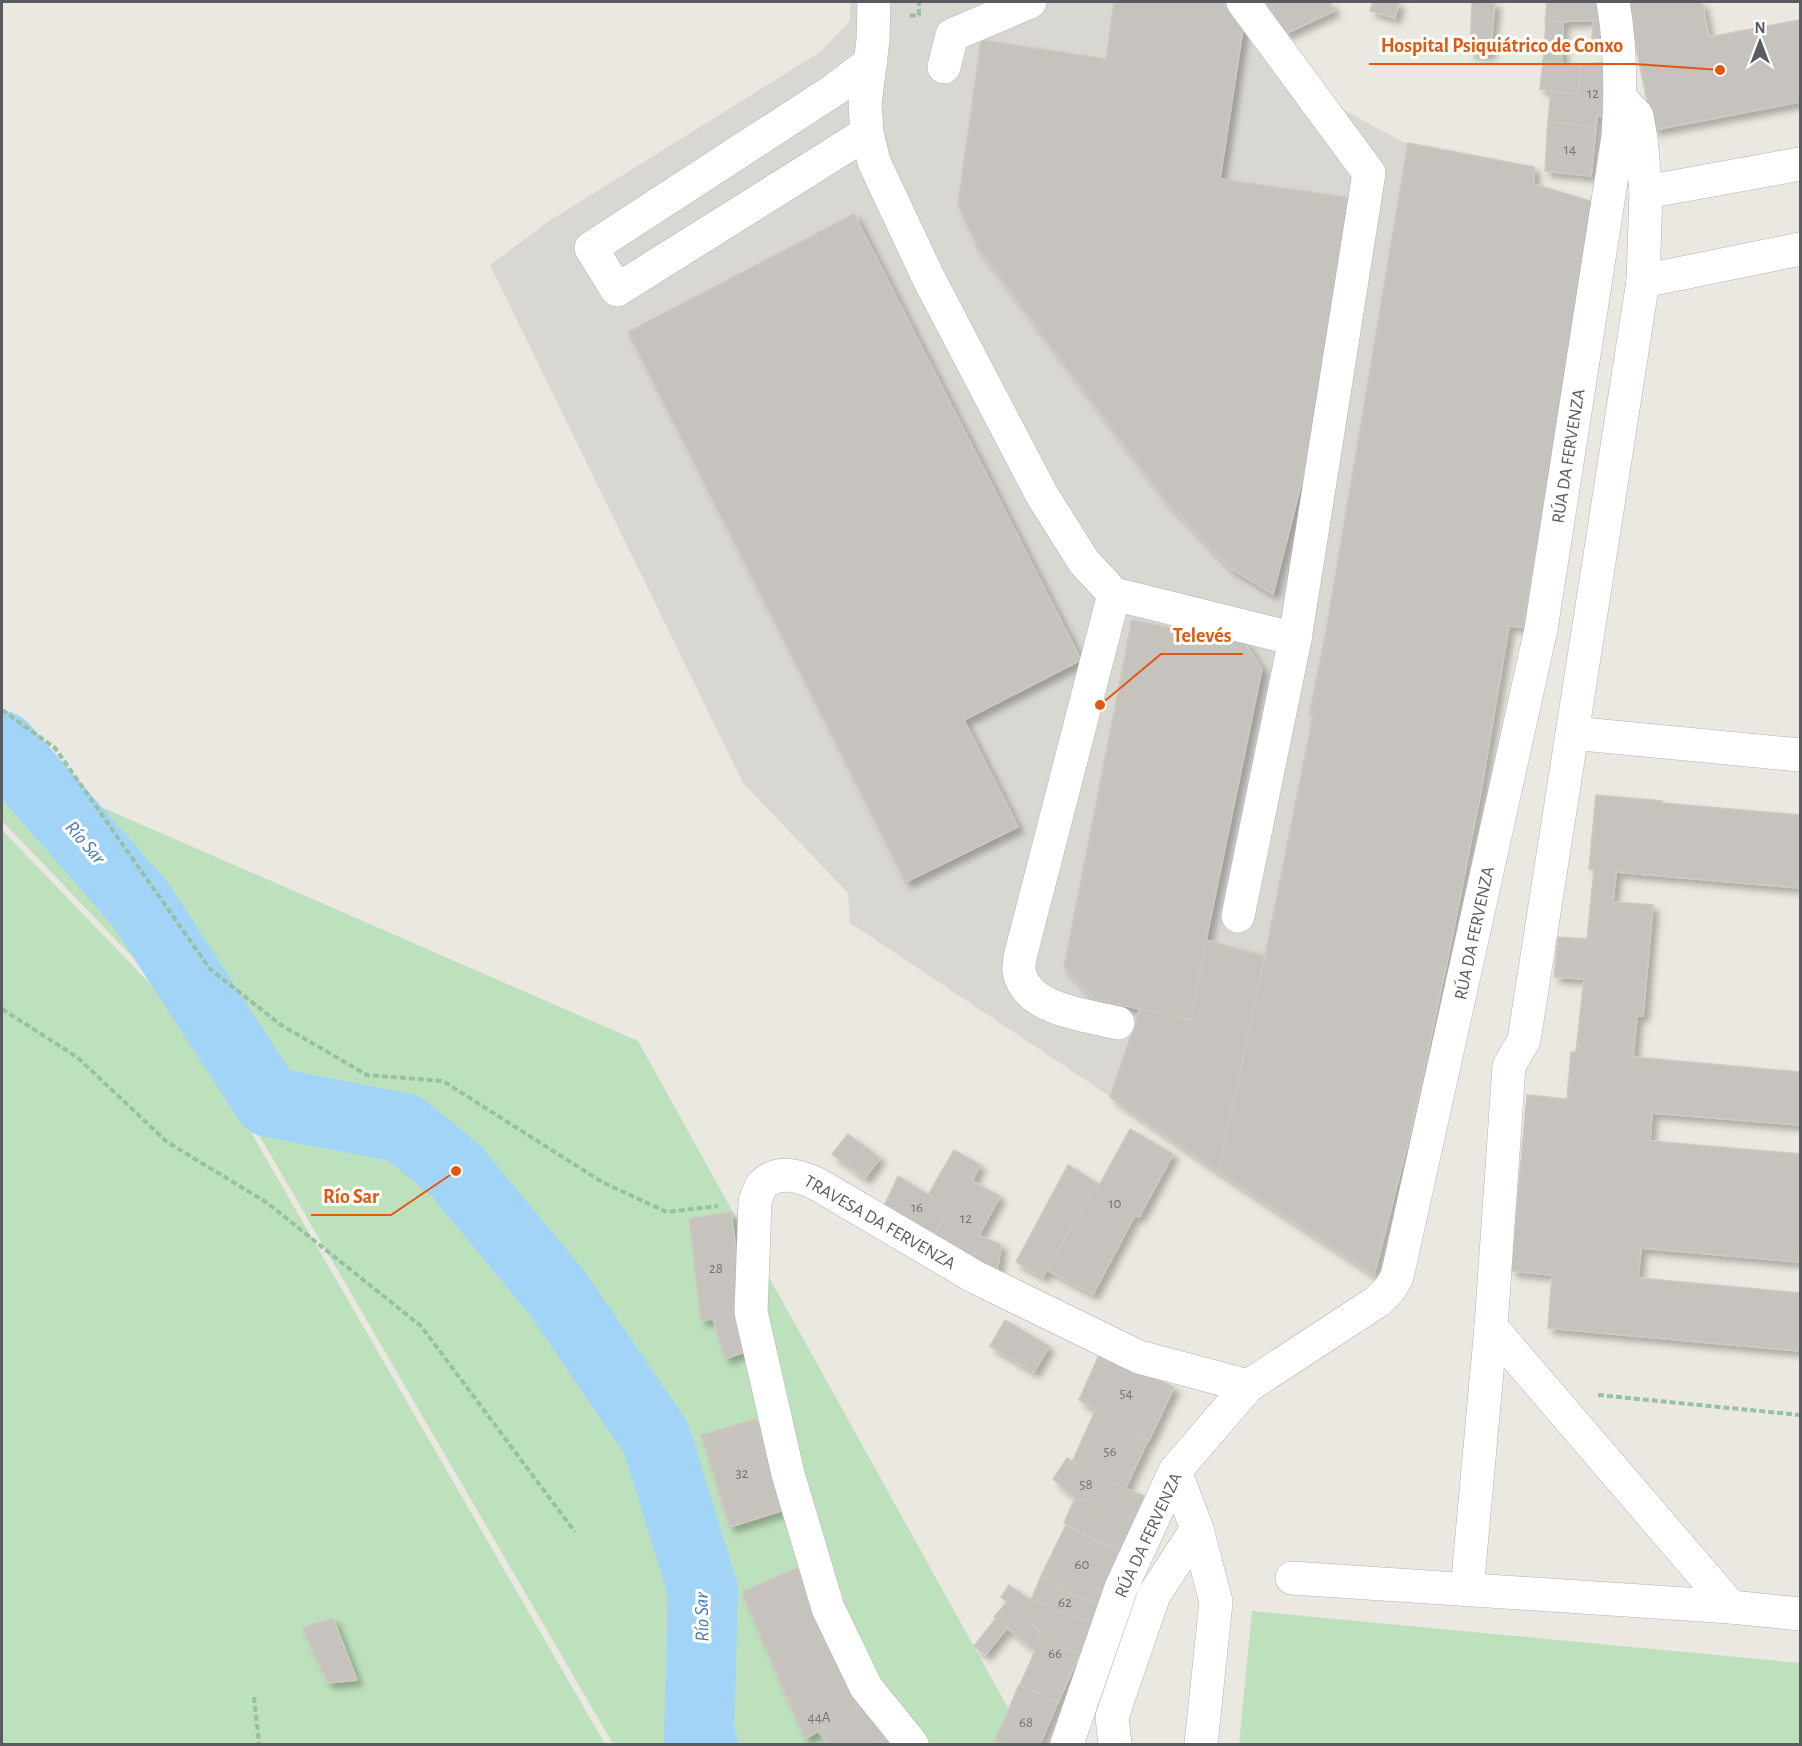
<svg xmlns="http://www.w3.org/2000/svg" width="1802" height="1746" font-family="'Alegreya Sans',sans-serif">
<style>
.industrial{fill:#d9d7d2}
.green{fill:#bee1bd}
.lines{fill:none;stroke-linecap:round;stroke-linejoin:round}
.river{stroke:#a2d4f8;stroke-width:70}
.building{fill:#c6c2bd;stroke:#cec9bf;stroke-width:1.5;filter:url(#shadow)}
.minor-casing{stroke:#b0b3b7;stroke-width:34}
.path{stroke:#97c1a2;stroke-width:4;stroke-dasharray:6 3;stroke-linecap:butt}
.minor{stroke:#fff;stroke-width:33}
.labels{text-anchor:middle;stroke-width:6;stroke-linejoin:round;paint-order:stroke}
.number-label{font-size:15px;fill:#747677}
.street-label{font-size:18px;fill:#585c60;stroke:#fff}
.water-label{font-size:20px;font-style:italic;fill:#457ab0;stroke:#fff}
.leader{fill:none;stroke:#e15910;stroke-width:2}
.callout-dot{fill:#e15910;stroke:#fff;stroke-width:2}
.callout-label{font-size:20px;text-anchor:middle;font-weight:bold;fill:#e15910;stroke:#fff;stroke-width:6;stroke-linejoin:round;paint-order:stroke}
</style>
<defs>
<filter id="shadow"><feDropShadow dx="5.5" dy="5.5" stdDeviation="3" flood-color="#0004"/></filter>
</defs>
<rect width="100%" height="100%" fill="#eae8e0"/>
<path class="industrial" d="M 850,2 L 1266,2 L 1272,16 L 1342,109 L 1403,142 L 1534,167 L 1535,184 L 1596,203 L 1523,627 L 1509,626 L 1481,791 L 1448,957 L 1412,1126 L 1374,1275 L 1218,1172 L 1139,1116 L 850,923 L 848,893 L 743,783 L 490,265 L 549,221 L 820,52 L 850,21 Z"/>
<g class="green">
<path d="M 2,775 L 51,785 L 638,1041 L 1022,1733 L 1036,1744 L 613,1744 L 191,1018 L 2,821 Z"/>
<path d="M 2,830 L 187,1022 L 605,1744 L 2,1744 Z"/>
<path d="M 1252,1611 L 1800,1663 L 1800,1744 L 1239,1744 Z"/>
</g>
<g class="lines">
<path class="river" d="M 2,746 L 141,905 L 269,1102 L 404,1128 L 456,1171 L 558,1294 L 656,1438 L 703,1590 L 699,1738 L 703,1744"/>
</g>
<g class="building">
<path d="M 1114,2 L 1223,2 L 1243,29 L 1220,179 L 1351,198 L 1310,470 L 1305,469 L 1273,594 L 1230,568 L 1163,497 L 977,246 L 958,204 L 981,40 L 1106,59 Z"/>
<path d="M 1266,2 L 1330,2 L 1334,11 L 1285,34 L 1272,16 Z"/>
<path d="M 1373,2 L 1399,2 L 1395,18 L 1370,11 Z"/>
<path d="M 1472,2 L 1495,2 L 1490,54 L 1470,53 Z"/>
<path d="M 1547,2 L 1605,2 L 1608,20 L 1545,22 Z"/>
<path d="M 1627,2 L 1702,2 L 1709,37 L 1800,20 L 1800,102 L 1653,130 Z"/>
<path d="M 1593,20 L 1608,20 L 1608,41 L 1592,41 Z"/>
<path d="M 1546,22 L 1563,22 L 1562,64 L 1543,62 Z"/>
<path d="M 1543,62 L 1580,65 L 1579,95 L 1540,89 Z"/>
<path d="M 1608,62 L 1607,117 L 1597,116 L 1596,128 L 1548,121 L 1551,91 L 1579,95 L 1580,65 Z"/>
<path d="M 1548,121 L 1596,128 L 1591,176 L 1545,171 Z"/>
<path d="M 1408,143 L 1534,167 L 1534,184 L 1596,203 L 1523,627 L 1509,626 L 1481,791 L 1448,957 L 1412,1126 L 1374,1275 L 1218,1172 L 1265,956 L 1313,716 L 1309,715 L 1325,637 Z"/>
<path d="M 854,214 L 1081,660 L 964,720 L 1018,827 L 906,882 L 628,332 Z"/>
<path d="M 1132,620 L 1244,642 L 1262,669 L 1206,940 L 1191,1020 L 1094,999 L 1064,967 Z"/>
<path d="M 1596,795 L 1662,801 L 1662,803 L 1800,815 L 1800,888 L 1616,872 L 1613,902 L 1653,905 L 1643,1016 L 1637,1016 L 1633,1057 L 1800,1072 L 1800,1125 L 1652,1113 L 1650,1141 L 1800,1154 L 1800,1236 L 1798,1262 L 1641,1248 L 1638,1278 L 1800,1293 L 1800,1351 L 1548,1328 L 1552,1275 L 1511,1271 L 1527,1095 L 1567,1099 L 1571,1052 L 1576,1052 L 1584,979 L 1554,977 L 1558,937 L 1587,939 L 1594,870 L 1589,869 Z"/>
<path d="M 1206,940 L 1265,956 L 1218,1172 L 1110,1097 L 1140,1009 L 1191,1020 Z"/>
<path d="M 1130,1129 L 1173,1154 L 1139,1217 L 1135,1215 L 1093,1294 L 1047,1270 L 1093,1189 L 1096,1191 Z"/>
<path d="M 848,1134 L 880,1158 L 865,1178 L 832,1154 Z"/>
<path d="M 954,1150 L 980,1165 L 972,1181 L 1000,1196 L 979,1235 L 1001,1245 L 997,1273 L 933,1238 L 949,1208 L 928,1195 Z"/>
<path d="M 1068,1165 L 1099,1184 L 1096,1191 L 1093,1189 L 1043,1277 L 1016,1262 Z"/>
<path d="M 898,1176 L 949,1208 L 933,1238 L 884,1206 Z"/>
<path d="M 731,1212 L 750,1350 L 725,1359 L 713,1319 L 701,1321 L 689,1219 Z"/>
<path d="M 1005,1320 L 1049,1346 L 1034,1372 L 990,1346 Z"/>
<path d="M 1100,1353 L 1174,1387 L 1149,1440 L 1079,1400 Z"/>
<path d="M 1096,1409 L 1148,1440 L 1125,1489 L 1095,1476 L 1072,1462 Z"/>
<path d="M 756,1419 L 784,1510 L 730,1527 L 701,1435 Z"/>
<path d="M 1067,1458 L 1095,1476 L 1146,1497 L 1136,1519 L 1075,1498 L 1053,1479 Z"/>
<path d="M 1075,1498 L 1136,1519 L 1123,1552 L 1087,1536 L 1064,1523 Z"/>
<path d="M 1066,1525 L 1101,1544 L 1123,1552 L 1101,1603 L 1077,1597 L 1041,1576 Z"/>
<path d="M 806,1564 L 845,1671 L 787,1698 L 742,1592 Z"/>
<path d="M 1041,1576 L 1077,1597 L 1101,1603 L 1094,1624 L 1031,1600 Z"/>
<path d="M 1009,1585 L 1031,1600 L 1094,1624 L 1080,1654 L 1037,1637 L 1039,1631 L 1001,1597 Z"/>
<path d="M 1007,1602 L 1039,1631 L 1037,1637 L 1080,1654 L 1058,1702 L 1020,1685 L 1035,1651 L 994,1617 Z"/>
<path d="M 333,1618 L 357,1680 L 328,1683 L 302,1628 Z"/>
<path d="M 996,1618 L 1007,1628 L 985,1655 L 974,1646 Z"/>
<path d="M 845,1671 L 866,1703 L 805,1739 L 787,1698 Z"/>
<path d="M 1019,1685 L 1058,1702 L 1040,1744 L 1003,1744 L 995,1741 Z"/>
<path d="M 866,1703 L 888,1736 L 875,1744 L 828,1744 L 818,1731 Z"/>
<path d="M 888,1736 L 894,1744 L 875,1744 Z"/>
</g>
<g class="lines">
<defs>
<g id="minor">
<path d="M 874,2 L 873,40 L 865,104 L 867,133 L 874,162 L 929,279 L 1042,495 L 1084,562 L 1114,594 L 1295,639 L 1238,916"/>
<path d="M 1243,2 L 1369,173 L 1295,639"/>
<path d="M 944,67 L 952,35 L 1030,2"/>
<path d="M 867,133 L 617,290 L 591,248 L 834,90 L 871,62"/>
<path d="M 1646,192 L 1800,164"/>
<path d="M 1643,281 L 1800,249"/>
<path d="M 1114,594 L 1020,957 C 1020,961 1018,967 1019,971 C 1026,1010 1086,1015 1118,1023"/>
<path d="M 1572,733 L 1800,755"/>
<path d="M 1491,1327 L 1731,1607 L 1800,1614"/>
<path d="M 1175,1471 L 1197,1529 L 1216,1602 L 1201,1744"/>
<path d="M 1292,1578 L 1731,1607"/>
<path d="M 1467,1590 L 1491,1327 L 1509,1066 L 1524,1040 L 1643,281 L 1646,192 L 1641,139 L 1637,116 L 1622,100"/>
<path d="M 912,1744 L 866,1687 L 828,1608 L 788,1474 L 751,1312 L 755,1202 C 757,1197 759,1188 763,1184 C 779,1169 800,1176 817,1184 L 975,1277 L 1139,1357 L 1248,1386"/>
<path d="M 1067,1744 L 1121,1588 L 1175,1471 L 1248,1386 L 1378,1301 L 1389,1290 L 1397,1277 L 1541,629 L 1618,137 C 1621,92 1621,46 1613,2"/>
<path d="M 1115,1744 L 1112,1717 L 1154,1595 L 1197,1529"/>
</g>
</defs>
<use href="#minor" class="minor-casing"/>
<g class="path">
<path d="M 910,16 L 919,15 L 919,2"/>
<path d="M 2,710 L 55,748 L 210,969 L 281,1025 L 367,1075 L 443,1081 L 602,1182 L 667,1212 L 718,1206"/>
<path d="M 2,1009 L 77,1057 L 167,1142 L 266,1202 L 421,1326 L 575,1532"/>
<path d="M 1598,1395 L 1800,1415"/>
<path d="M 254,1697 L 259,1744"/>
</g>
<use href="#minor" class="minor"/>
</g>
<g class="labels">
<g class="number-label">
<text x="1593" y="98">12</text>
<text x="1570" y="154">14</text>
<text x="1115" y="1208">10</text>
<text x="917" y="1212">16</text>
<text x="966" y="1223">12</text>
<text x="716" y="1273">28</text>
<text x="1126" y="1398">54</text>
<text x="1110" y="1456">56</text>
<text x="742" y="1478">32</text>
<text x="1086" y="1489">58</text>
<text x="1082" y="1569">60</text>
<text x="1065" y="1607">62</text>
<text x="1055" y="1658">66</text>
<text x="819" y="1722">44A</text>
<text x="1026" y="1727">68</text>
</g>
<g class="street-label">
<text transform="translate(1568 456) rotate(-81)" y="6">RÚA DA FERVENZA</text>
<text transform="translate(1474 933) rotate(-78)" y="6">RÚA DA FERVENZA</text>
<text transform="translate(880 1222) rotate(30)" y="6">TRAVESA DA FERVENZA</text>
<text transform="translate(1148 1535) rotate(-65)" y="6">RÚA DA FERVENZA</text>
</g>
<g class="water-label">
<text transform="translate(86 842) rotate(49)" y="7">Río Sar</text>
<text transform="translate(701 1617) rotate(-91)" y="7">Río Sar</text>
</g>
</g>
<path class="leader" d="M1720 70L1635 64H1369M1100 705L1161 654H1243M456 1171L391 1215H311"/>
<g class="callout-dot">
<circle cx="1720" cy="70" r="6"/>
<circle cx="1100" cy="705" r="6"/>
<circle cx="456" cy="1171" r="6"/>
</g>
<g class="callout-label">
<text x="1502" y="52">Hospital Psiquiátrico de Conxo</text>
<text x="1202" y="642">Televés</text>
<text x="351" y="1203">Río Sar</text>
</g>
<rect width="1802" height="1746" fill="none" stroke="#585c60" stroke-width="6"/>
<g transform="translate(1760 42)" stroke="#ffffff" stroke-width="4.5" paint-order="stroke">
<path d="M0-4.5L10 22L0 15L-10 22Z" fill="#585c60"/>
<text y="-9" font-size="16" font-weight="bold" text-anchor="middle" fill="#585c60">N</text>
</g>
</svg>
